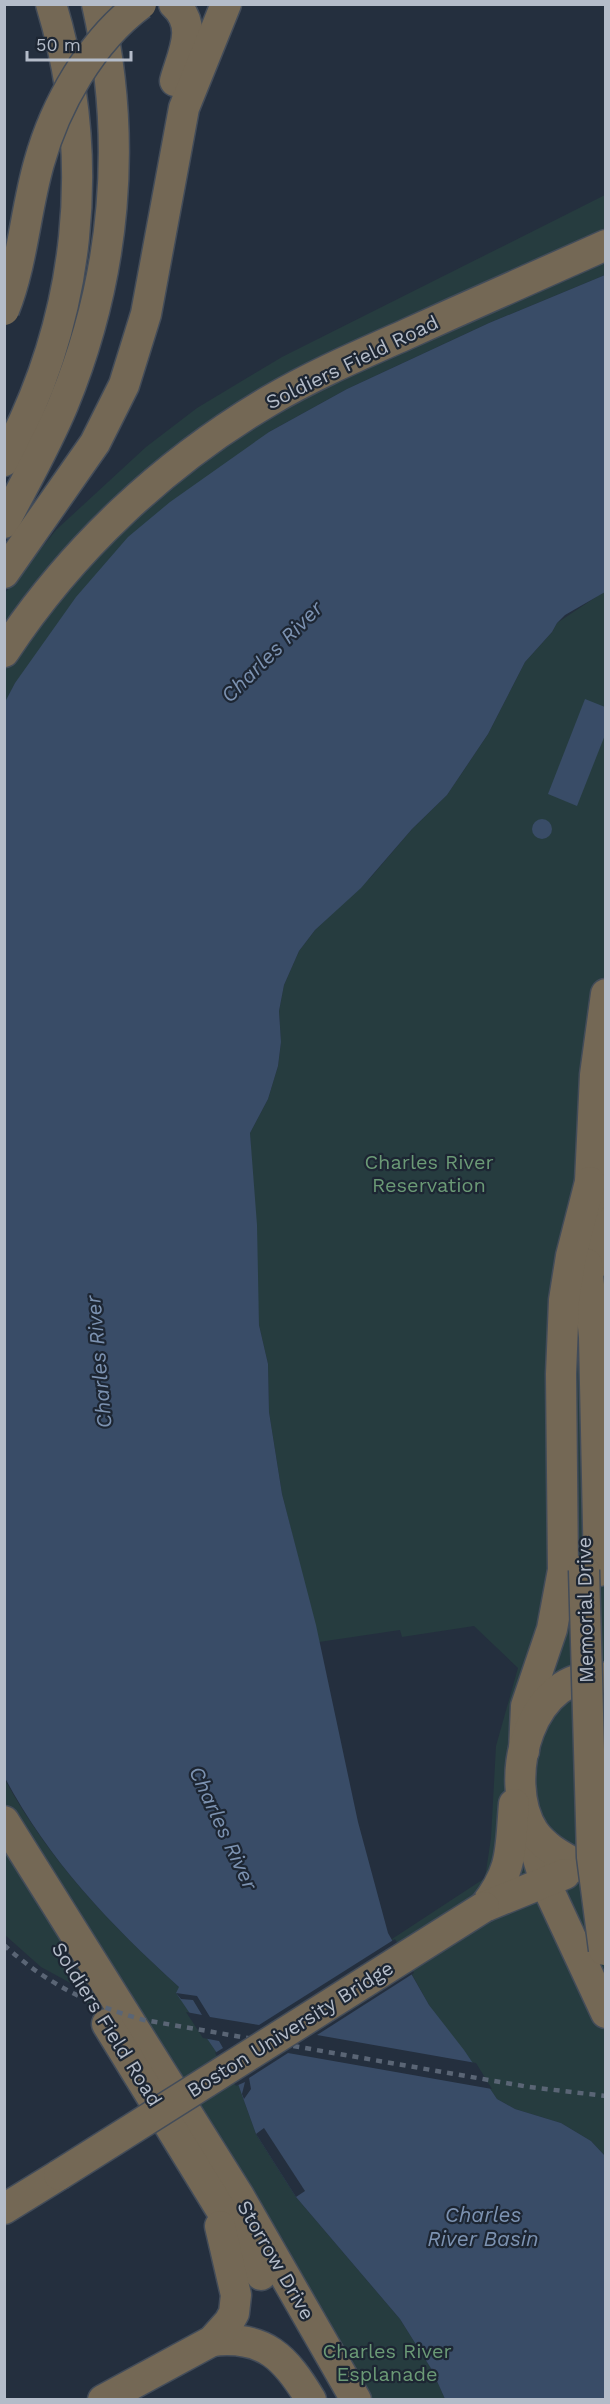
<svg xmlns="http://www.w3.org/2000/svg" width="610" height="2404" font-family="'Work Sans',sans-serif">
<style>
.green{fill:#263c3f}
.water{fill:#394c67}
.pier{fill:#242f3e}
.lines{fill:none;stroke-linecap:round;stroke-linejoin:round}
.highway-casing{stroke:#434c59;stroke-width:33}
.highway{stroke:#746855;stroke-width:30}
.rail{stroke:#5a6575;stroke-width:4.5;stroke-dasharray:6 6;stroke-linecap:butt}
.highway-bridge-casing{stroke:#434c59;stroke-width:33;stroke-linecap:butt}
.highway-bridge{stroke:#746855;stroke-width:30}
.labels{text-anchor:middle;stroke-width:4.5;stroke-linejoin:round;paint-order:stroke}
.street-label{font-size:20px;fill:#b4bcc9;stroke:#1d2633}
.park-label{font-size:20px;fill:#6b9a76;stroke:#1d2633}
.water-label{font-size:21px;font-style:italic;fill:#7c92b1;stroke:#1d2633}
</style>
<rect width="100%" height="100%" fill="#242f3e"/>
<g class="green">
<path d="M 605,195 L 605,275 L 489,323 L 347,389 L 269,432 L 15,683 L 5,704 L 4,594 L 56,530 L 146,447 L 197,408 L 282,357 Z"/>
<path d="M 605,591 L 605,2156 L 591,2141 L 561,2123 L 515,2109 L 497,2099 L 429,2005 L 392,1939 L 485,1878 L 491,1838 L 496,1746 L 518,1668 L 474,1626 L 402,1637 L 400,1630 L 319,1642 L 282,1494 L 269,1412 L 268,1364 L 259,1325 L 250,1133 L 268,1099 L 278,1066 L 281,1042 L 279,1011 L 284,985 L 299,951 L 315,930 L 371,877 L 412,829 L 447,795 L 488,734 L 525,662 L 552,632 L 557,623 Z"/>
<path d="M 4,1778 C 50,1862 109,1923 179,1987 L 181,1999 L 238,2084 L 256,2134 L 296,2197 L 400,2319 L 432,2370 L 445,2399 L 369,2399 L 165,2130 L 76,1986 L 41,1967 L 5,1935 Z"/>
</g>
<g class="water">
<path d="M 605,275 L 605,592 L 565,615 L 557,623 L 552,632 L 525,662 L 488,734 L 447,795 L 412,829 L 361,888 L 315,930 L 299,951 L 284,985 L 279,1011 L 281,1042 L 278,1066 L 268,1099 L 250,1133 L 257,1225 L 259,1325 L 268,1364 L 269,1412 L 282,1494 L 316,1625 L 358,1822 L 388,1933 L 429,2005 L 464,2050 L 497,2099 L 515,2109 L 561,2123 L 591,2141 L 605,2156 L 605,2399 L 445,2399 L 432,2370 L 400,2319 L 296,2197 L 256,2134 L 238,2084 L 176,1993 L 179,1987 C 109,1923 50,1862 5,1778 L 4,704 L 15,683 L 76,597 L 128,537 L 170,502 L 269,432 L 347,389 L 489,323 Z"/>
<path d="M 585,699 L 605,707 L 605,735 L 577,806 L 548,794 Z"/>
<circle cx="542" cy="829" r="10"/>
</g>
<g class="pier">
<path d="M 395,1939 L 414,1973 L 317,2035 L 476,2063 L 492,2089 L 288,2053 L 249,2078 L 251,2089 L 244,2099 L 242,2094 L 245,2082 L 236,2086 L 215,2053 L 223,2048 L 219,2041 L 203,2038 L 186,2012 L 202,2015 L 193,2000 L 181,1999 L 176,1993 L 197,1996 L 210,2017 L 259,2025 Z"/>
<path d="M 264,2128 L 305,2191 L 296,2197 L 256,2134 Z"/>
</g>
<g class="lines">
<defs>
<g id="highway">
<path d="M 174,4 C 199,26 182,55 175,81"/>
<path d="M 4,461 C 81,319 98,159 51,4"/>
<path d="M 4,523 C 24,484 46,446 63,405 C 116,276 128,140 97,4"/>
<path d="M 4,573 L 95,443 L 124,385 L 146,314 L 184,108 L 226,4"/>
<path d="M 4,652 C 71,550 164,463 269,401 C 313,375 360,355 407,334 C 473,304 539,275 606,245"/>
<path d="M 591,1188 L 606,1261"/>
<path d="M 589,1203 L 595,1075 L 606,994"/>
<path d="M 587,1264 L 594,1337 L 599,1571"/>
<path d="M 524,1751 L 526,1706 L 552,1629 L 563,1570 L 561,1374 L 564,1300 L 571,1256 L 590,1182"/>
<path d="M 4,1821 L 239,2196 L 356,2400"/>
<path d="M 529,1829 L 545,1882 L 606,2013"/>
<path d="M 581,1867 C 564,1857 546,1849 534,1832 C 500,1781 531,1666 606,1678"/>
<path d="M 484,1907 C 514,1869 510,1849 514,1804"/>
<path d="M 484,1907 L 565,1874"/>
<path d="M 107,2024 L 261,2275"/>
<path d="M 4,2209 L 59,2175"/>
<path d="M 212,2341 C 265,2335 286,2358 311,2400"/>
<path d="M 103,2400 L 212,2341 L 229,2322 L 234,2313 L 236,2295 L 220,2226"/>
</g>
</defs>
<use href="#highway" class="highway-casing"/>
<use href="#highway" class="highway"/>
<path class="rail" d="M 4,1945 C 44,1982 91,2006 144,2020 L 529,2087 L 606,2096"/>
<defs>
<g id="highway-bridge">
<path d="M 4,310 C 23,262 25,212 39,163 C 55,105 91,41 141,4"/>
<path d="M 584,1570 L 592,1857 L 604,1950"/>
<path d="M 59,2175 L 484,1907"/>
</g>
</defs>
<use href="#highway-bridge" class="highway-bridge-casing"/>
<use href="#highway-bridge" class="highway-bridge"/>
</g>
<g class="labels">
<g class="street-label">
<text transform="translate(352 362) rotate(-26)" y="7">Soldiers Field Road</text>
<text transform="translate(585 1610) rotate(-91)" y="7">Memorial Drive</text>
<text transform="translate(107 2024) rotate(58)" y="7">Soldiers Field Road</text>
<text transform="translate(290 2029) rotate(-32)" y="7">Boston University Bridge</text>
<text transform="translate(276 2260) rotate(60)" y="7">Storrow Drive</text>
</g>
<g class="park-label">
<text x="429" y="1169">Charles River<tspan x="429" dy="23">Reservation</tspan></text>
<text x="387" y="2358">Charles River<tspan x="387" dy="23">Esplanade</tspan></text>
</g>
<g class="water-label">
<text transform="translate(272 652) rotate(-45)" y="7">Charles River</text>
<text transform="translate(99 1362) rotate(-95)" y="7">Charles River</text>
<text transform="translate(223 1828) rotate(65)" y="7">Charles River</text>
<text x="483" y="2222">Charles<tspan x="483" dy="24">River Basin</tspan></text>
</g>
</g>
<rect width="610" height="2404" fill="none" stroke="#b4bcc9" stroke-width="12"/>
<path d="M27 51v9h104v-9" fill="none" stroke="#b4bcc9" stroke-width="3"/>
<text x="36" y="51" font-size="18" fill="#b4bcc9" stroke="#1d2633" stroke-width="4.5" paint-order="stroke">50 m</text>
</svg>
